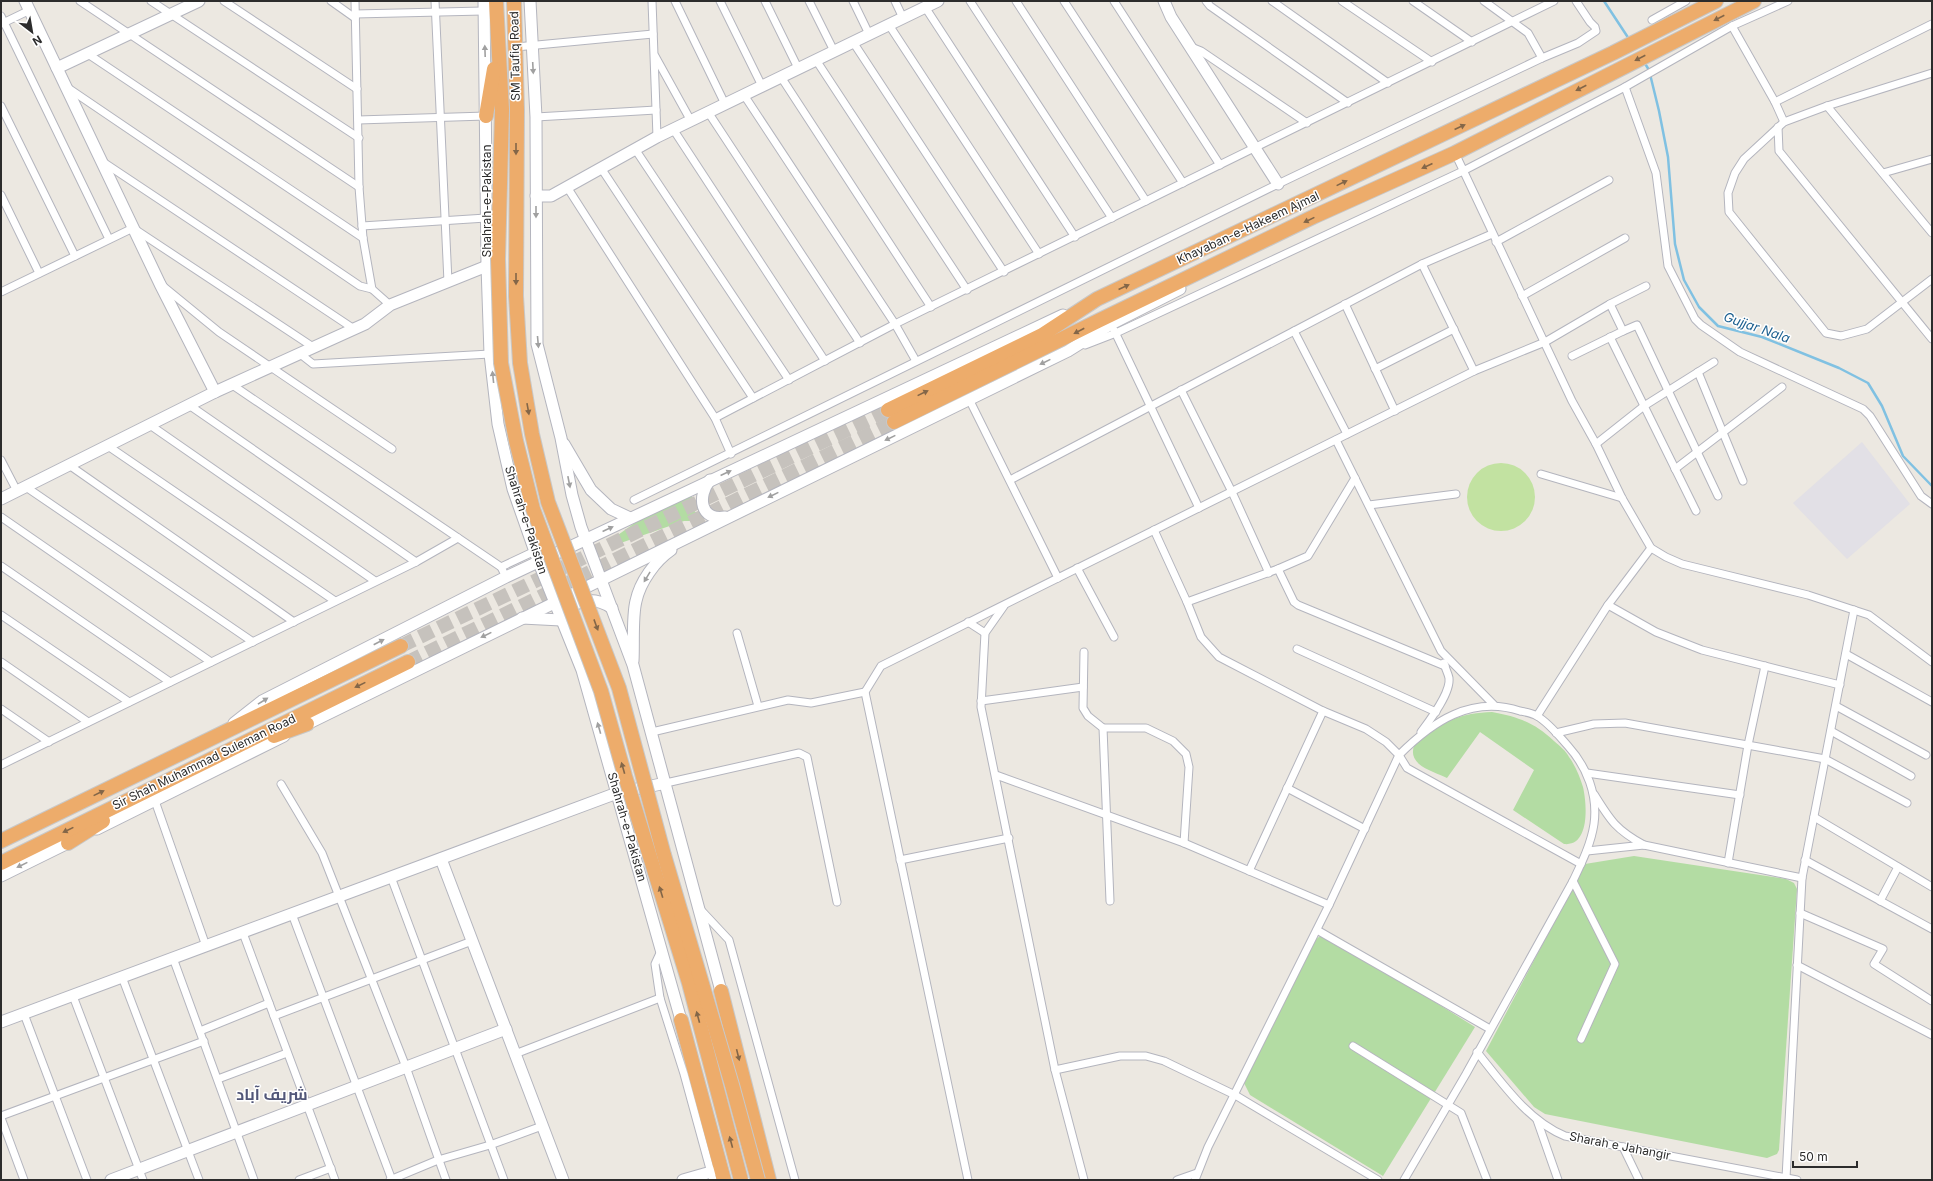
<svg xmlns="http://www.w3.org/2000/svg" width="1933" height="1181" font-family="Inter,Cairo,sans-serif">
<style>
.industrial{fill:#e2e0e6}
.green{fill:#b3dca3}
.pitch{fill:#c2e2a1}
.lines{fill:none;stroke-linecap:round;stroke-linejoin:round}
.stream{stroke:#80c1e2;stroke-width:2.5}
.highway-tunnel{stroke:#c6c2bd;stroke-width:14;stroke-dasharray:14 7;stroke-linecap:butt}
.street-casing{stroke:#b4b5be;stroke-width:9}
.secondary-casing{stroke:#b4b5be;stroke-width:13}
.highway-casing{stroke:#c8c8c8;stroke-width:16}
.street{stroke:#fff;stroke-width:7}
.secondary{stroke:#fff;stroke-width:11}
.highway{stroke:#edac6b;stroke-width:14}
.highway-bridge-casing{stroke:#c8c8c8;stroke-width:16;stroke-linecap:butt}
.highway-bridge{stroke:#edac6b;stroke-width:14}
.oneway{fill:#836648}
.oneway2{fill:#a0a0a0}
.labels{text-anchor:middle;stroke-width:3;stroke-linejoin:round;paint-order:stroke}
.street-label{font-size:12px;fill:#2c2c2c;stroke:#fff}
.water-label{font-size:13px;font-style:italic;fill:#1d6090;stroke:#fff}
.district-label{font-size:16px;font-weight:bold;fill:#515678;stroke:#fff}
</style>
<rect width="100%" height="100%" fill="#ece8e1"/>
<path class="industrial" d="M 1862,442 L 1910,504 L 1847,559 L 1793,503 Z"/>
<g class="green">
<path d="M 689,495 L 692,497 L 692,509 L 699,515 L 701,521 L 684,521 L 612,546 L 608,542 L 639,520 Z"/>
<path d="M 1492,712 C 1519,717 1535,723 1554,741 C 1560,746 1566,751 1569,757 C 1575,765 1580,777 1583,787 C 1587,804 1590,847 1564,844 L 1513,810 L 1534,770 L 1480,732 L 1447,778 C 1439,774 1426,770 1419,764 C 1394,740 1453,717 1471,714 C 1478,713 1485,712 1492,712 Z"/>
<path d="M 1634,856 L 1786,879 L 1794,883 L 1797,889 L 1779,1150 L 1777,1154 L 1767,1158 L 1545,1114 L 1534,1107 L 1486,1051 L 1585,864 Z"/>
<path d="M 1324,933 L 1475,1027 L 1383,1176 L 1250,1095 L 1243,1081 L 1315,940 Z"/>
</g>
<circle class="pitch" cx="1501" cy="497" r="34"/>
<g class="lines">
<g class="stream">
<path d="M 1604,1 L 1629,39"/>
<path d="M 1644,62 L 1649,70 L 1659,111 L 1668,157 L 1675,244 L 1684,280 L 1699,307 L 1718,326 L 1762,337 L 1839,368 L 1868,383 L 1882,406 L 1903,456 L 1932,486"/>
</g>
<g class="highway-tunnel">
<path d="M 401,646 L 888,410"/>
<path d="M 408,662 L 894,422"/>
</g>
<defs>
<g id="street">
<path d="M 80,1 L 359,187"/>
<path d="M 151,1 L 359,138"/>
<path d="M 224,1 L 357,89"/>
<path d="M 331,1 L 355,18"/>
<path d="M 355,1 L 359,187 L 363,238 L 372,289 L 390,305"/>
<path d="M 435,1 L 448,282"/>
<path d="M 652,1 L 657,137"/>
<path d="M 675,1 L 725,104"/>
<path d="M 720,1 L 762,86"/>
<path d="M 765,1 L 798,68"/>
<path d="M 809,1 L 834,51"/>
<path d="M 853,1 L 869,34"/>
<path d="M 895,1 L 903,18"/>
<path d="M 970,1 L 1112,218"/>
<path d="M 1016,1 L 1146,201"/>
<path d="M 1064,1 L 1183,183"/>
<path d="M 1114,1 L 1220,165"/>
<path d="M 1206,1 L 1210,6 L 1348,103"/>
<path d="M 1272,1 L 1388,83"/>
<path d="M 1342,1 L 1432,62"/>
<path d="M 1413,1 L 1472,42"/>
<path d="M 1484,1 L 1528,33 L 1542,58"/>
<path d="M 925,7 L 1075,237"/>
<path d="M 355,14 L 483,11"/>
<path d="M 1,16 L 109,239"/>
<path d="M 1652,20 L 1686,1"/>
<path d="M 1,24 L 30,10"/>
<path d="M 889,25 L 1039,254"/>
<path d="M 1732,26 L 1775,102 L 1784,122"/>
<path d="M 853,42 L 1004,272"/>
<path d="M 516,47 L 653,34"/>
<path d="M 1191,47 L 1201,51 L 1307,123"/>
<path d="M 88,54 L 363,238"/>
<path d="M 655,56 L 691,121"/>
<path d="M 816,60 L 967,290"/>
<path d="M 1932,73 L 1827,106 L 1784,122 L 1744,159 L 1735,173 L 1728,193 L 1729,212 L 1826,333 L 1841,336 L 1867,329 L 1932,279"/>
<path d="M 781,77 L 931,307"/>
<path d="M 1625,87 L 1656,173 L 1668,266 L 1695,319 L 1701,325 L 1740,352 L 1863,409 L 1870,416 L 1921,496 L 1932,504"/>
<path d="M 68,88 L 360,286 L 372,289"/>
<path d="M 744,95 L 895,324 L 916,361"/>
<path d="M 1775,102 L 1932,24"/>
<path d="M 1,106 L 75,256"/>
<path d="M 1827,106 L 1932,233"/>
<path d="M 708,112 L 860,343"/>
<path d="M 536,117 L 656,110"/>
<path d="M 358,120 L 486,116"/>
<path d="M 1778,127 L 1779,151 L 1932,339"/>
<path d="M 673,129 L 825,361"/>
<path d="M 635,149 L 789,380"/>
<path d="M 1455,153 L 1572,401 L 1596,444 L 1622,498 L 1651,548 L 1666,557 L 1682,564 L 1808,595 L 1869,615 L 1932,662"/>
<path d="M 103,162 L 354,329"/>
<path d="M 601,168 L 753,398"/>
<path d="M 1883,173 L 1932,159"/>
<path d="M 567,187 L 715,418 L 731,454"/>
<path d="M 1,195 L 39,273"/>
<path d="M 362,226 L 486,218"/>
<path d="M 1496,242 L 1609,180"/>
<path d="M 1422,264 L 1474,371"/>
<path d="M 164,287 L 219,332 L 392,449"/>
<path d="M 1,292 L 133,228 L 313,347"/>
<path d="M 1522,296 L 1625,238"/>
<path d="M 1345,304 L 1395,411"/>
<path d="M 1114,330 L 1199,508"/>
<path d="M 1294,331 L 1347,434"/>
<path d="M 1623,331 L 1637,325 L 1718,496"/>
<path d="M 1610,337 L 1696,511"/>
<path d="M 1085,345 L 1116,333 L 1463,171 L 1625,87 L 1732,26 L 1788,1"/>
<path d="M 299,353 L 313,364 L 490,354"/>
<path d="M 1572,356 L 1623,331 L 1610,304"/>
<path d="M 1375,369 L 1454,329"/>
<path d="M 1698,372 L 1743,481"/>
<path d="M 231,384 L 501,567 L 506,577"/>
<path d="M 1181,390 L 1232,492 L 1269,573"/>
<path d="M 969,399 L 1058,578"/>
<path d="M 189,405 L 416,562"/>
<path d="M 715,418 L 895,324 L 1554,1"/>
<path d="M 150,425 L 375,581"/>
<path d="M 1336,440 L 1441,651 L 1494,705"/>
<path d="M 1596,444 L 1644,406 L 1714,362"/>
<path d="M 108,446 L 335,601"/>
<path d="M 1,460 L 17,491"/>
<path d="M 69,465 L 294,622"/>
<path d="M 1675,469 L 1782,387"/>
<path d="M 1541,474 L 1622,498"/>
<path d="M 1010,480 L 1422,264 L 1492,234"/>
<path d="M 26,487 L 253,642"/>
<path d="M 634,500 L 1278,184 L 1542,58 L 1578,43 L 1596,31 L 1595,27 L 1590,22 L 1576,1"/>
<path d="M 1369,505 L 1456,494"/>
<path d="M 1,517 L 211,662"/>
<path d="M 1154,530 L 1187,602 L 1201,637 L 1219,657 L 1323,711 L 1366,729 L 1386,742 L 1399,755 L 1407,768 L 1581,864"/>
<path d="M 1,566 L 170,682"/>
<path d="M 501,567 L 535,551"/>
<path d="M 1077,568 L 1114,637"/>
<path d="M 1278,569 L 1294,602 L 1298,605 L 1445,666"/>
<path d="M 1187,602 L 1278,569 L 1308,556 L 1355,478"/>
<path d="M 1608,605 L 1656,632 L 1702,650 L 1840,685"/>
<path d="M 1004,606 L 985,633 L 981,707 L 1055,1070 L 1084,1180"/>
<path d="M 1,615 L 129,702"/>
<path d="M 968,622 L 985,633"/>
<path d="M 737,633 L 758,706"/>
<path d="M 1297,649 L 1436,712"/>
<path d="M 1084,652 L 1083,708 L 1088,716 L 1103,728 L 1110,901"/>
<path d="M 1846,654 L 1932,702"/>
<path d="M 1,662 L 88,722"/>
<path d="M 981,701 L 1083,687"/>
<path d="M 1836,706 L 1926,755"/>
<path d="M 1,709 L 49,742"/>
<path d="M 1537,716 L 1608,605 L 1651,548"/>
<path d="M 1103,728 L 1146,728 L 1173,741 L 1186,754 L 1189,767 L 1184,843"/>
<path d="M 1831,731 L 1911,776"/>
<path d="M 652,732 L 788,700 L 811,703 L 865,692"/>
<path d="M 1421,732 C 1430,720 1451,693 1449,678 C 1448,673 1445,668 1444,663"/>
<path d="M 1556,733 L 1594,724 L 1625,723 L 1825,759 L 1907,803"/>
<path d="M 1,765 L 416,562 L 458,538"/>
<path d="M 1587,773 L 1740,795"/>
<path d="M 996,775 L 1184,843 L 1329,905"/>
<path d="M 666,783 L 799,753 L 807,757 L 837,902"/>
<path d="M 281,784 L 322,853 L 406,1067 L 446,1180"/>
<path d="M 1287,788 L 1365,829"/>
<path d="M 1594,794 C 1610,820 1616,830 1644,845"/>
<path d="M 155,801 L 206,946"/>
<path d="M 1814,817 L 1932,887"/>
<path d="M 1587,851 L 1644,845 L 1802,878"/>
<path d="M 900,860 L 1009,838"/>
<path d="M 1805,860 L 1932,929"/>
<path d="M 1728,863 L 1748,745 L 1765,666"/>
<path d="M 1249,871 L 1323,711"/>
<path d="M 391,877 L 504,1180"/>
<path d="M 1573,881 L 1615,964 L 1581,1039"/>
<path d="M 1880,901 L 1898,867"/>
<path d="M 700,909 L 729,940 L 795,1180"/>
<path d="M 1800,913 L 1883,949 L 1874,964 L 1932,1001"/>
<path d="M 292,914 L 392,1180"/>
<path d="M 1317,930 L 1490,1029"/>
<path d="M 243,933 L 335,1180"/>
<path d="M 661,951 L 655,964 L 660,998 L 684,1074 L 713,1180"/>
<path d="M 173,958 L 254,1180"/>
<path d="M 1797,965 L 1932,1035"/>
<path d="M 122,977 L 199,1180"/>
<path d="M 73,996 L 143,1180"/>
<path d="M 24,1014 L 87,1180"/>
<path d="M 274,1016 L 472,941"/>
<path d="M 200,1031 L 269,1003"/>
<path d="M 1353,1046 L 1461,1113 L 1487,1180"/>
<path d="M 1477,1052 C 1502,1083 1528,1121 1565,1136 L 1797,1180"/>
<path d="M 515,1054 L 660,998"/>
<path d="M 1055,1070 L 1120,1056 L 1146,1056 L 1164,1061 L 1235,1095 L 1378,1180"/>
<path d="M 218,1079 L 287,1053"/>
<path d="M 1,1116 L 204,1041"/>
<path d="M 1,1118 L 24,1180"/>
<path d="M 1537,1120 L 1558,1180"/>
<path d="M 1623,1147 L 1639,1180"/>
<path d="M 1786,1178 L 1802,878 L 1854,610"/>
<path d="M 299,1180 L 331,1168"/>
<path d="M 390,1180 L 438,1160 L 490,1145 L 542,1126"/>
<path d="M 968,1180 L 865,692 L 881,666 L 1474,371 L 1545,342 L 1610,304 L 1646,286"/>
<path d="M 1177,1180 L 1197,1173"/>
<path d="M 1195,1180 L 1208,1147 L 1329,905 L 1399,755 C 1432,722 1471,695 1520,711 C 1525,712 1532,713 1537,716 C 1549,723 1559,736 1568,746 C 1587,767 1598,795 1594,824 C 1591,844 1582,862 1573,881 L 1466,1074 L 1404,1180"/>
</g>
<g id="secondary">
<path d="M 25,1 L 160,284 L 215,392"/>
<path d="M 484,1 L 487,266 L 490,354 L 498,424 L 513,489 L 539,563 L 582,670 L 681,1020"/>
<path d="M 530,1 L 536,117 L 537,344 L 561,438 L 572,495 L 581,527 L 633,665 L 721,991"/>
<path d="M 1164,1 L 1171,17 L 1278,184"/>
<path d="M 57,68 L 199,1"/>
<path d="M 536,196 L 551,196 L 657,137 L 938,1"/>
<path d="M 564,444 L 591,490 L 611,509 L 630,518"/>
<path d="M 710,480 C 697,496 700,521 725,517"/>
<path d="M 1,499 L 215,392 L 365,324 L 390,305 L 487,266"/>
<path d="M 566,615 C 576,596 597,598 612,608"/>
<path d="M 522,618 L 561,620"/>
<path d="M 633,661 C 634,644 632,616 636,601 C 640,582 655,561 671,550"/>
<path d="M 234,723 L 262,701 L 506,577 L 1063,315"/>
<path d="M 301,727 L 1068,351 L 1111,324 L 1180,289"/>
<path d="M 97,829 L 284,736"/>
<path d="M 441,859 L 563,1180"/>
<path d="M 1,876 L 74,840"/>
<path d="M 1,1022 L 617,793 L 666,783"/>
<path d="M 111,1180 L 506,1029"/>
<path d="M 683,1180 L 711,1172"/>
</g>
<g id="highway">
<path d="M 496,1 L 502,110"/>
<path d="M 514,1 L 517,110"/>
<path d="M 486,116 L 494,69"/>
<path d="M 888,410 L 1042,335 L 1097,299 L 1613,53 L 1716,1"/>
<path d="M 894,422 L 1098,321 L 1315,216 L 1455,153 L 1754,1"/>
<path d="M 274,736 L 307,724"/>
<path d="M 1,841 L 401,646"/>
<path d="M 68,843 L 103,821"/>
<path d="M 1,863 L 408,662"/>
<path d="M 721,991 L 769,1180"/>
<path d="M 681,1020 L 724,1180"/>
</g>
</defs>
<use href="#street" class="street-casing"/>
<use href="#secondary" class="secondary-casing"/>
<use href="#highway" class="highway-casing"/>
<use href="#street" class="street"/>
<use href="#secondary" class="secondary"/>
<use href="#highway" class="highway"/>
<defs>
<g id="highway-bridge">
<path d="M 502,110 L 498,259 L 501,363 L 516,441 L 533,509 L 601,691 L 625,776 L 689,983 L 741,1180"/>
<path d="M 517,110 L 516,296 L 520,363 L 532,434 L 548,502 L 619,688 L 664,855 L 732,1085 L 758,1180"/>
</g>
</defs>
<use href="#highway-bridge" class="highway-bridge-casing"/>
<use href="#highway-bridge" class="highway-bridge"/>
</g>
<defs><path id="oneway-solid" d="M-6-.8H1V-3.2L6.5 0L1 3.2V.8H-6Z"/></defs>
<g class="oneway">
<use href="#oneway-solid" transform="translate(1719 18) rotate(153)"/>
<use href="#oneway-solid" transform="translate(1640 58) rotate(153)"/>
<use href="#oneway-solid" transform="translate(1581 88) rotate(153)"/>
<use href="#oneway-solid" transform="translate(1460 127) rotate(-25)"/>
<use href="#oneway-solid" transform="translate(516 149) rotate(90)"/>
<use href="#oneway-solid" transform="translate(1427 166) rotate(156)"/>
<use href="#oneway-solid" transform="translate(1342 183) rotate(-26)"/>
<use href="#oneway-solid" transform="translate(1309 220) rotate(154)"/>
<use href="#oneway-solid" transform="translate(516 279) rotate(90)"/>
<use href="#oneway-solid" transform="translate(1124 287) rotate(-25)"/>
<use href="#oneway-solid" transform="translate(1079 331) rotate(152)"/>
<use href="#oneway-solid" transform="translate(923 393) rotate(-26)"/>
<use href="#oneway-solid" transform="translate(528 409) rotate(80)"/>
<use href="#oneway-solid" transform="translate(596 625) rotate(70)"/>
<use href="#oneway-solid" transform="translate(360 685) rotate(154)"/>
<use href="#oneway-solid" transform="translate(623 768) rotate(-106)"/>
<use href="#oneway-solid" transform="translate(99 793) rotate(-26)"/>
<use href="#oneway-solid" transform="translate(68 830) rotate(154)"/>
<use href="#oneway-solid" transform="translate(661 892) rotate(-107)"/>
<use href="#oneway-solid" transform="translate(698 1017) rotate(-105)"/>
<use href="#oneway-solid" transform="translate(738 1055) rotate(76)"/>
<use href="#oneway-solid" transform="translate(731 1142) rotate(-105)"/>
</g>
<g class="oneway2">
<use href="#oneway-solid" transform="translate(485 51) rotate(-92)"/>
<use href="#oneway-solid" transform="translate(533 68) rotate(87)"/>
<use href="#oneway-solid" transform="translate(536 212) rotate(90)"/>
<use href="#oneway-solid" transform="translate(538 342) rotate(85)"/>
<use href="#oneway-solid" transform="translate(1045 362) rotate(154)"/>
<use href="#oneway-solid" transform="translate(493 377) rotate(-96)"/>
<use href="#oneway-solid" transform="translate(890 438) rotate(154)"/>
<use href="#oneway-solid" transform="translate(726 473) rotate(-25)"/>
<use href="#oneway-solid" transform="translate(569 482) rotate(79)"/>
<use href="#oneway-solid" transform="translate(773 495) rotate(154)"/>
<use href="#oneway-solid" transform="translate(608 529) rotate(-25)"/>
<use href="#oneway-solid" transform="translate(647 577) rotate(121)"/>
<use href="#oneway-solid" transform="translate(486 635) rotate(154)"/>
<use href="#oneway-solid" transform="translate(379 642) rotate(-27)"/>
<use href="#oneway-solid" transform="translate(263 701) rotate(-32)"/>
<use href="#oneway-solid" transform="translate(599 728) rotate(-106)"/>
<use href="#oneway-solid" transform="translate(22 865) rotate(154)"/>
</g>
<g class="labels">
<g class="street-label">
<text transform="translate(515 56) rotate(-91)" y="4">SM Taufiq Road</text>
<text transform="translate(487 201) rotate(-90)" y="4">Shahrah-e-Pakistan</text>
<text transform="translate(1248 228) rotate(-25)" y="4">Khayaban-e-Hakeem Ajmal</text>
<text transform="translate(526 520) rotate(72)" y="4">Shahrah-e-Pakistan</text>
<text transform="translate(204 762) rotate(-26)" y="4">Sir Shah Muhammad Suleman Road</text>
<text transform="translate(627 827) rotate(74)" y="4">Shahrah-e-Pakistan</text>
<text transform="translate(1620 1146) rotate(11)" y="4">Sharah e Jahangir</text>
</g>
<g class="water-label">
<text transform="translate(1757 327) rotate(19)" y="5">Gujjar Nala</text>
</g>
<g class="district-label">
<text x="272" y="1100">شريف آباد</text>
</g>
</g>
<rect width="1933" height="1181" fill="none" stroke="#2c2c2c" stroke-width="4"/>
<g transform="translate(32 32) rotate(149)" stroke="#ffffff" stroke-width="3" paint-order="stroke">
<path d="M0-3L7 15L0 10L-7 15Z" fill="#2c2c2c"/>
<text y="-6" font-size="11" font-weight="bold" text-anchor="middle" fill="#2c2c2c">N</text>
</g>
<path d="M1793 1161v6h64v-6" fill="none" stroke="#2c2c2c" stroke-width="2"/>
<text x="1799" y="1161" font-size="12" fill="#2c2c2c" stroke="#ffffff" stroke-width="3" paint-order="stroke">50 m</text>
</svg>
